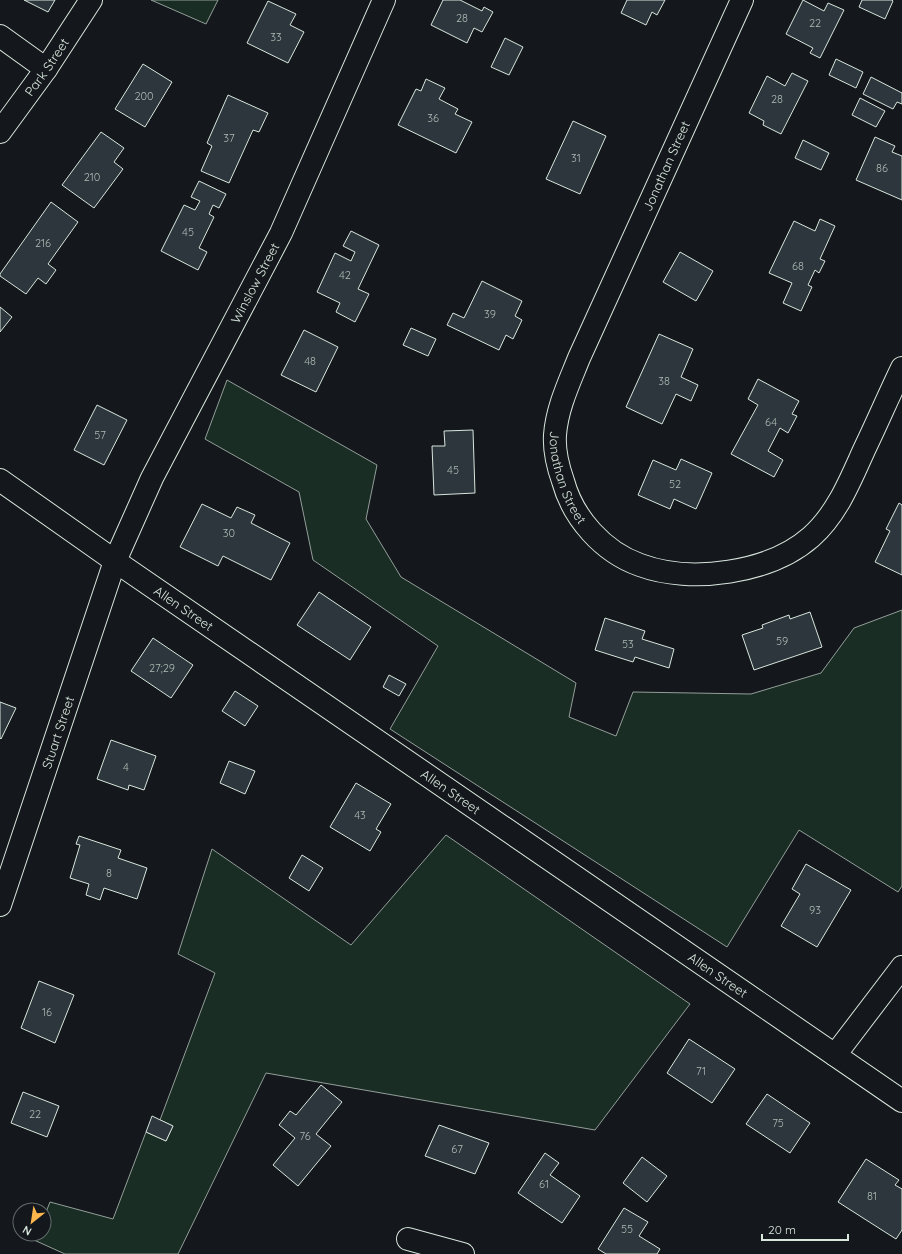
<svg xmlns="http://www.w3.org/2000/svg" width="902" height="1254" font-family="Quicksand,sans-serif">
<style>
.green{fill:#1a2d24;stroke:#939e99}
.building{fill:#2c363c;stroke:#d8e6dc}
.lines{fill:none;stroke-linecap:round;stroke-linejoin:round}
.minor-casing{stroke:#d8e6dc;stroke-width:24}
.minor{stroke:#14181c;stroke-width:22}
.labels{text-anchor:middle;stroke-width:3;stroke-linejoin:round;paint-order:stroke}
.number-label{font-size:11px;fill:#adbab4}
.street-label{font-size:13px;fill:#d8e6dc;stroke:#14181c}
</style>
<rect width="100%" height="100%" fill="#14181c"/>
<g class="green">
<path d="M 151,0 L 218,0 L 206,24 Z"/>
<path d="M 227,380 L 377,465 L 366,519 L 401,577 L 576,683 L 569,717 L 616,736 L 633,692 L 751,694 L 821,673 L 854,628 L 902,610 L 902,886 L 898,892 L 799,830 L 727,947 L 390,729 L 438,646 L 313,560 L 299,492 L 205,439 Z"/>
<path d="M 446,835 L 690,1004 L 595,1130 L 266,1073 L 178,1254 L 65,1254 L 34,1240 L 37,1234 L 44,1234 L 44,1217 L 50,1202 L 113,1219 L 146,1132 L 166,1141 L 173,1126 L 160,1120 L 215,973 L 178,954 L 212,849 L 351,945 Z"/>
</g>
<g class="building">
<path d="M 24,0 L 55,0 L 48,12 Z"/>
<path d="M 443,0 L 460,0 L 482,11 L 484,7 L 493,12 L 482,32 L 474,28 L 467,43 L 431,25 Z"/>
<path d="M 627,0 L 665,0 L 657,15 L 652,12 L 646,25 L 621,13 Z"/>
<path d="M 803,0 L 824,11 L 828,3 L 844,10 L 820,58 L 810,53 L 813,48 L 786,34 Z"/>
<path d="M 862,0 L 892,0 L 893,1 L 885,19 L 859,7 Z"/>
<path d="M 268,1 L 296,14 L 290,25 L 304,32 L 288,63 L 247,43 Z"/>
<path d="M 505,38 L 523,47 L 509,75 L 491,67 Z"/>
<path d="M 836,59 L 863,72 L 856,88 L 829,75 Z"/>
<path d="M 143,64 L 172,82 L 145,127 L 115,109 Z"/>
<path d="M 792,73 L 808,81 L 781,134 L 763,125 L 764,121 L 749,113 L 767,76 L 785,86 Z"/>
<path d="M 871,77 L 902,93 L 902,104 L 897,102 L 893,109 L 863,94 Z"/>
<path d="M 426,79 L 445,88 L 439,99 L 458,109 L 455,114 L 472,122 L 456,153 L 398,125 L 416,89 L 421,91 Z"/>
<path d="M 228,95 L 268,113 L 259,132 L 253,130 L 229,183 L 201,171 L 212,146 L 207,143 Z"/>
<path d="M 860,98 L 885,111 L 876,127 L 852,115 Z"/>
<path d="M 573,121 L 606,136 L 580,194 L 546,179 Z"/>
<path d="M 101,132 L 124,148 L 114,162 L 123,169 L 94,208 L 62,185 Z"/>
<path d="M 875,137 L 895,146 L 892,152 L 902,156 L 902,200 L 856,180 Z"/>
<path d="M 803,140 L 829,153 L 821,170 L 795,158 Z"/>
<path d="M 199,181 L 226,194 L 219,208 L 213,205 L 209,214 L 214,217 L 199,248 L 207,252 L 198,270 L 161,251 L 184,205 L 195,210 L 200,201 L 191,197 Z"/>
<path d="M 51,202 L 78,222 L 48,264 L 56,270 L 46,284 L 38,278 L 26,294 L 0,276 L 0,274 Z"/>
<path d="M 820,219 L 835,226 L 820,259 L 825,261 L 819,273 L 815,270 L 808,285 L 812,287 L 801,311 L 783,303 L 792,283 L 769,273 L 794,221 L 815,231 Z"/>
<path d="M 351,231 L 379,245 L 358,289 L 369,294 L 355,322 L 336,312 L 340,303 L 317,292 L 335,253 L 351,261 L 355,252 L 343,246 Z"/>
<path d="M 680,252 L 713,271 L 696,301 L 663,282 Z"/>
<path d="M 482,281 L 522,301 L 515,316 L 522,320 L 513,339 L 506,335 L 499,350 L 447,325 L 453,313 L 464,318 Z"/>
<path d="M 0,307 L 12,317 L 0,332 Z"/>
<path d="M 411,328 L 436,339 L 428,356 L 403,345 Z"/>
<path d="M 304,330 L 338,347 L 316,392 L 281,375 Z"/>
<path d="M 659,334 L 693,349 L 681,377 L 698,385 L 691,401 L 676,394 L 662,424 L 626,407 Z"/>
<path d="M 758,379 L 799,401 L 792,414 L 797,416 L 788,433 L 780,428 L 768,451 L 783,460 L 774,477 L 731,454 L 758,405 L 748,399 Z"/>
<path d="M 97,405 L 127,420 L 104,465 L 74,450 Z"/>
<path d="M 473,430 L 475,493 L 434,495 L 432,446 L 445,446 L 444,431 Z"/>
<path d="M 681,459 L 712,473 L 696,509 L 674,499 L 670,509 L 638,495 L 653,460 L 676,470 Z"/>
<path d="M 899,503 L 902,505 L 902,575 L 875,562 L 890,531 L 886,529 Z"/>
<path d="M 202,504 L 231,518 L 237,507 L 255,515 L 251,523 L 290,543 L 271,580 L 223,556 L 218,566 L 180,547 Z"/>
<path d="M 319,592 L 371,627 L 350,660 L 297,625 Z"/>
<path d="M 810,612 L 822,647 L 754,670 L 742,635 L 763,628 L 762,625 L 789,615 L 790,619 Z"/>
<path d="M 605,618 L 645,631 L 642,639 L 674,649 L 669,668 L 635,657 L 633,662 L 595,650 Z"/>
<path d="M 153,638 L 193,665 L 171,698 L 131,671 Z"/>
<path d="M 389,675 L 406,684 L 399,696 L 383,687 Z"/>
<path d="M 235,691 L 258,706 L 245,726 L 222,711 Z"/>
<path d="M 0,702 L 16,708 L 1,739 L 0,738 Z"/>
<path d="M 111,740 L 156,756 L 144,790 L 129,785 L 128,790 L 97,779 Z"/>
<path d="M 229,761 L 255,771 L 245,794 L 220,783 Z"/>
<path d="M 356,783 L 391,804 L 376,829 L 381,832 L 370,851 L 330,827 Z"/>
<path d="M 79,836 L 121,850 L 118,858 L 147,868 L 137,899 L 104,888 L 100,900 L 86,895 L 89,884 L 70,878 L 80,845 L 76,844 Z"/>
<path d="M 302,855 L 323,868 L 309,891 L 289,878 Z"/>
<path d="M 806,864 L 851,890 L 817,947 L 781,926 L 800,894 L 792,889 Z"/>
<path d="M 39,981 L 74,995 L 55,1043 L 21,1028 Z"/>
<path d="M 689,1039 L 735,1069 L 712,1103 L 667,1073 Z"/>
<path d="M 321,1085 L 342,1102 L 316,1134 L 331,1146 L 298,1186 L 273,1165 L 295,1138 L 279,1125 L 290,1111 L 296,1115 Z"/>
<path d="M 23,1092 L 59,1106 L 47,1137 L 11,1123 Z"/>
<path d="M 767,1094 L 810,1123 L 790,1153 L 746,1124 Z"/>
<path d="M 152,1116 L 173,1126 L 166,1141 L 146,1132 Z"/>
<path d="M 439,1125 L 489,1143 L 475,1174 L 425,1156 Z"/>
<path d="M 545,1153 L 559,1163 L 550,1175 L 580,1196 L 562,1223 L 518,1193 Z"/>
<path d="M 642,1157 L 667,1176 L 647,1202 L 623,1183 Z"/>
<path d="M 866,1159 L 899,1180 L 895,1185 L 902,1189 L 902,1230 L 896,1239 L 838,1202 Z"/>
<path d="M 624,1208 L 648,1222 L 639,1236 L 660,1249 L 657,1254 L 606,1254 L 598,1249 Z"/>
</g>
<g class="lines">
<defs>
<g id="minor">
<path id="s1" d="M 742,0 L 579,358 C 569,383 557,408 555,435 C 554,450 558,467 563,481 C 573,518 603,552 640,565 C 691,584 770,573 811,537 C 837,514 850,481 864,450 C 877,423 889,395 902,368"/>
<path d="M 0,36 L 46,69"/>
<path id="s2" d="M 0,132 L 46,69 L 91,0"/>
<path id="s3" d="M 0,480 L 115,561 L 902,1101"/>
<path id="s4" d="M 0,905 L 115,561 L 152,478 L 281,233 L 384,0"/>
<path d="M 835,1055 L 902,967"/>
<path d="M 408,1239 L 463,1254"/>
</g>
</defs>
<use href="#minor" class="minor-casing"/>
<use href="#minor" class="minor"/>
</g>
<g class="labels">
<g class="number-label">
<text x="462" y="22">28</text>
<text x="815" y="27">22</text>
<text x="276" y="41">33</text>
<text x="144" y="100">200</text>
<text x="777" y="103">28</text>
<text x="433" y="122">36</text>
<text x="229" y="142">37</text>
<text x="576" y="162">31</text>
<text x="882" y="172">86</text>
<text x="92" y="181">210</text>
<text x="188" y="236">45</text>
<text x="43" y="247">216</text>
<text x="798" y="270">68</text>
<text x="345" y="279">42</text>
<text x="490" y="318">39</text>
<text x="310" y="365">48</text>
<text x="664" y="385">38</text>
<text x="771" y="426">64</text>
<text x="100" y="439">57</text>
<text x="453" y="474">45</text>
<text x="675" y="488">52</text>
<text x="229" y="537">30</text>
<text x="782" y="645">59</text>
<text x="628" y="648">53</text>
<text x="162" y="672">27;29</text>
<text x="126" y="771">4</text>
<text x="360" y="819">43</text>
<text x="109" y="877">8</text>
<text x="815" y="914">93</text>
<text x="47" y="1016">16</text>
<text x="701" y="1075">71</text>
<text x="35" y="1118">22</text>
<text x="778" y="1127">75</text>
<text x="305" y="1140">76</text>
<text x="457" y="1153">67</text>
<text x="544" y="1188">61</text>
<text x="872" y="1200">81</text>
<text x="627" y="1233">55</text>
</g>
<g class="street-label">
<text dy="5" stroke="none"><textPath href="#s2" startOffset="80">Park Street</textPath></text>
<text transform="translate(666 166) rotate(-66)" y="5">Jonathan Street</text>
<text dy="5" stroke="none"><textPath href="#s4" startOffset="674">Winslow Street</textPath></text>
<text dy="5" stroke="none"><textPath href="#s1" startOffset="519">Jonathan Street</textPath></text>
<text dy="5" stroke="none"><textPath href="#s3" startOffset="224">Allen Street</textPath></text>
<text dy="5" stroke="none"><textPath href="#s4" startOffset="182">Stuart Street</textPath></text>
<text dy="5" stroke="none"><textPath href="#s3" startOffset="548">Allen Street</textPath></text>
<text dy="5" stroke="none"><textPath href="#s3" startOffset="872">Allen Street</textPath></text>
</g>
</g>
<g transform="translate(32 1222) rotate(210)"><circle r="19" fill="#14181c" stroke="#626a69"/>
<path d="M0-3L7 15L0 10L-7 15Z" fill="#ffb74d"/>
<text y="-6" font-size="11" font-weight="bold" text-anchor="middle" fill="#d8e6dc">N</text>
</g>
<path d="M762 1234v6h86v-6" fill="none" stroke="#d8e6dc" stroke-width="2"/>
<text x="768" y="1234" font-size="12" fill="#d8e6dc" stroke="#14181c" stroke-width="3" paint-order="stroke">20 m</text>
</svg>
